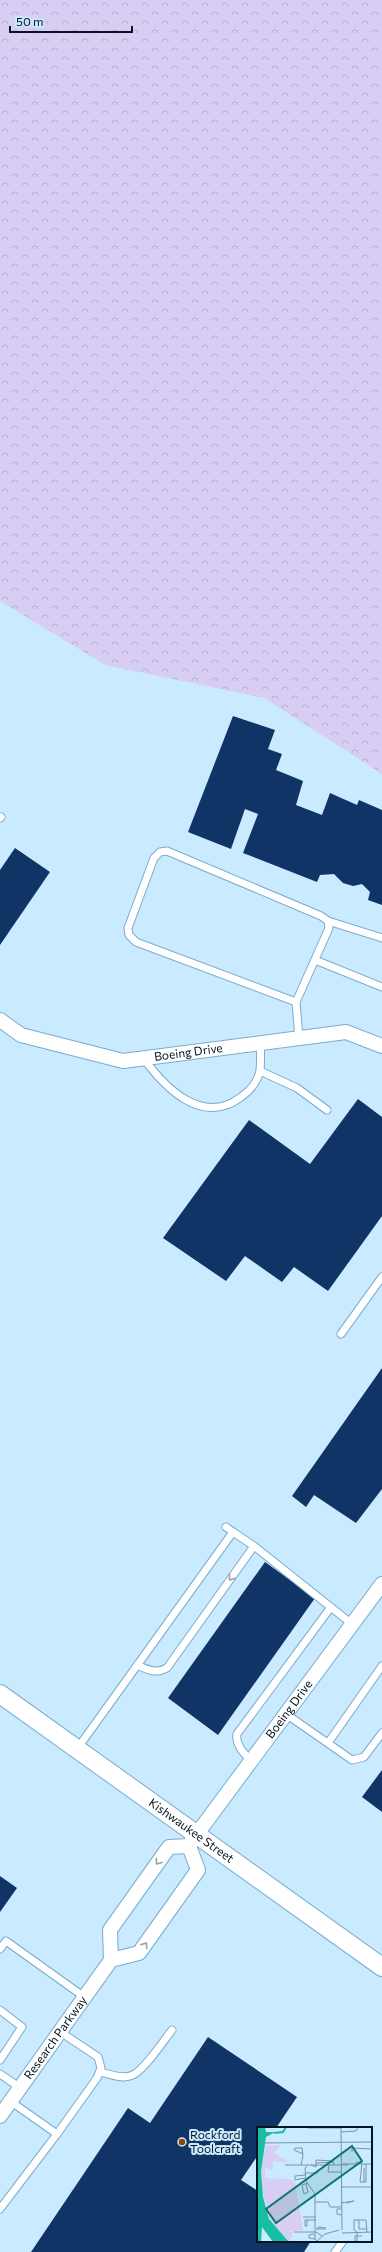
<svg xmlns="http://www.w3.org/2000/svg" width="382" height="2252" font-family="Commissioner,sans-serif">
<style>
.forest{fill:url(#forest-crowns)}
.building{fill:#103466}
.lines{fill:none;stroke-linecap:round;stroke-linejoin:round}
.service-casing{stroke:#79acce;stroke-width:9}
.minor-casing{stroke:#79acce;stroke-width:16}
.tertiary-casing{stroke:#79acce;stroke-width:20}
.service{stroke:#fff;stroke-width:7}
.minor{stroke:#fff;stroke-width:14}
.tertiary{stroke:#fff;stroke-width:18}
.oneway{stroke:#9aa1a7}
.poi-dot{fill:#87490b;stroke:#caeaff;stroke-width:1.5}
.labels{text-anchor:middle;stroke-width:4;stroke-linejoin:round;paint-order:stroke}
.street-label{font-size:12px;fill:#021522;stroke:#caeaff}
.poi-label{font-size:12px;fill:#021522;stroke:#caeaff;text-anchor:start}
.inset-river{fill:none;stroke:#18bea4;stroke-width:2}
.inset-road{fill:none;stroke:#7a95a7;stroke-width:1}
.view{fill:#0f766e;fill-opacity:0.15;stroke:#0f766e;stroke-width:2}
.inset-edge{fill:none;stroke:#021522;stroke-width:2}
</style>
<defs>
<pattern id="forest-crowns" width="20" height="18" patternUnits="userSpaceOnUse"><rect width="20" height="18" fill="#d8cef4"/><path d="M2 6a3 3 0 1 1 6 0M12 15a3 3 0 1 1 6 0" fill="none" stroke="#b8b0d1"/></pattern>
</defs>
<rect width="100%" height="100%" fill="#caeaff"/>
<path class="forest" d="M 0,0 L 382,0 L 382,774 L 264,698 L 105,665 L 0,601 Z"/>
<g class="building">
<path d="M 233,716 L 275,730 L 268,749 L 282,754 L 276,770 L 303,781 L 296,805 L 322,815 L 330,793 L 357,805 L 359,800 L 382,810 L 382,905 L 368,900 L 370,892 L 362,884 L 353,886 L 343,883 L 334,874 L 320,875 L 317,882 L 243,853 L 258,814 L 245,809 L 231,849 L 188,832 Z"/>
<path d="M 15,848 L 50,872 L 0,945 L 0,870 Z"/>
<path d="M 358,1099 L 382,1117 L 382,1216 L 328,1291 L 294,1267 L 282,1282 L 245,1256 L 226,1281 L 163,1238 L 249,1120 L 310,1164 Z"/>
<path d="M 382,1368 L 382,1489 L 356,1523 L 314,1495 L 306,1507 L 292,1496 Z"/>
<path d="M 265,1562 L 315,1598 L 218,1735 L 168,1698 Z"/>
<path d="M 382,1770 L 382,1812 L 362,1797 Z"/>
<path d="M 0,1876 L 17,1888 L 0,1912 Z"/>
<path d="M 208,2037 L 297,2097 L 276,2128 L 258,2128 L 258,2155 L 241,2180 L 258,2191 L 258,2241 L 311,2241 L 304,2252 L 31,2252 L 128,2108 L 150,2123 Z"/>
</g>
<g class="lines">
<defs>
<g id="service">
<path d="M 0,818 L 1,817"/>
<path d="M 328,921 L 382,938"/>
<path d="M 315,960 L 382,987"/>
<path d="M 296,1002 L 136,942 L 129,935 L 128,928 L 154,858 L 160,852 L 167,851 L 321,916 L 328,921 L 329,928 L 296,1002 L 299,1038"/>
<path d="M 144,1059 C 166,1089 203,1126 241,1097 C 251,1090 257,1083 260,1071 C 261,1062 260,1052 261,1043"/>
<path d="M 260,1071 L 297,1088 L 327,1110"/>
<path d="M 341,1334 L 382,1277"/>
<path d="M 226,1527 L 233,1532"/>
<path d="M 137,1665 C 148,1670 156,1674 167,1668 L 254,1546"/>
<path d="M 286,1714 L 352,1760 L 364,1757 L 382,1733"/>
<path d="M 328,1743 L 382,1666"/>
<path d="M 77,1749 L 233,1532 L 254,1546 L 352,1624"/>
<path d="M 251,1761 C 244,1753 235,1745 237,1734 L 331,1607"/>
<path d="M 0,1949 L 6,1941 L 83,1996"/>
<path d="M 0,2010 L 22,2027 L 0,2060"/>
<path d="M 100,2072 C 109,2074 121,2079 130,2076 C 142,2074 164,2040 172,2030"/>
<path d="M 0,2074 L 19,2087"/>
<path d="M 10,2101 L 57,2134 L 97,2078 L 101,2068 L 98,2057 L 59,2031"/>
<path d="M 0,2209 L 57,2134"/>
<path d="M 335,2252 L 343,2241"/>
</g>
<g id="minor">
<path id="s1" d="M 0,1020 L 21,1035 L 123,1061 L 346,1032 L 382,1046"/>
<path id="s2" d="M 191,1842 L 382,1584"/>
<path d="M 111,1960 L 139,1953 L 198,1870 L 189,1846"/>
<path id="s3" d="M 0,2116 L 111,1960 L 110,1930 L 169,1847 L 189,1846"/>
</g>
<g id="tertiary">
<path id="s4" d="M 0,1694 L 382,1967"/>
</g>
</defs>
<use href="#service" class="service-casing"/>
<use href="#minor" class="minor-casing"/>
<use href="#tertiary" class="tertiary-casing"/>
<use href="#service" class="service"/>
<use href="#minor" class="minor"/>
<use href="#tertiary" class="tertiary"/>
</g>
<defs><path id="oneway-chevron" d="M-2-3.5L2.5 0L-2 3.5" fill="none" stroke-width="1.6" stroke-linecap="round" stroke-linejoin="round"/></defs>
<g class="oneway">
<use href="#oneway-chevron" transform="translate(231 1578) rotate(125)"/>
<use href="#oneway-chevron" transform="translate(158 1862) rotate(126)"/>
<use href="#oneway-chevron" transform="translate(145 1945) rotate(-55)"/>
</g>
<circle class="poi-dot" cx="182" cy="2142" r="4"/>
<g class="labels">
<g class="street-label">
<text dy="4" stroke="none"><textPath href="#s1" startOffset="197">Boeing Drive</textPath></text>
<text dy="4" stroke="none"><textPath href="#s2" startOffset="165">Boeing Drive</textPath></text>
<text dy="4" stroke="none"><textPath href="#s4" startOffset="235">Kishwaukee Street</textPath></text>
<text dy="4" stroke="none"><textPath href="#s3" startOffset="96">Research Parkway</textPath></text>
</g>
<g class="poi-label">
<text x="190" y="2139">Rockford<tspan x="190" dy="14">Toolcraft</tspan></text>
</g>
</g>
<g transform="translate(257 2127)">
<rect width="115" height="115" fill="#caeaff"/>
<path d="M 24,18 L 17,26 L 34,36 L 16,34 L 16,43 L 8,40 L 8,51 L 32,52 L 38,55 L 46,103 L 36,104 L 33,115 L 13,93 L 5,61 L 4,45 L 9,19 Z" fill="#d8cef4"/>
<path d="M 0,0 L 8,0 L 9,5 L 18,5 L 9,10 L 4,45 L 6,70 L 12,92 L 32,115 L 16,115 L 5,100 L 4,115 L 0,115 Z" fill="#18bea4"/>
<path class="inset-river" d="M 17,6 L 26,5 L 29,0"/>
<path class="inset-road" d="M 84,0 L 85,103M 51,1 L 84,1M 84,5 L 99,4 L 101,0M 0,16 L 115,15M 95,25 L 95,21 L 115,22M 99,35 L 105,36 L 103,55 L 109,55 L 109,37M 59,36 L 77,35M 85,37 L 115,37M 28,38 L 51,38M 44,38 L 46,29 L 45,21 L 38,21 L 37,23 L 46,27M 54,38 L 59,40 L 59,33 L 76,34 L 77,38M 72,38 L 71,45 L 84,45M 107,41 L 107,55M 48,46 L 61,46M 48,51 L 38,53 L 38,49 L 48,48M 49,57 L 51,65 L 47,67 L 45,58 L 51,56M 84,60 L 115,60M 58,75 L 71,75 L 73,80 L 84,80M 84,76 L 97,74 L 89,76M 84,88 L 80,87 L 80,82 L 84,82M 46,90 L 59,90M 50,93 L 50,99 L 48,99 L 48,93 L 59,93M 102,93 L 102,102 L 110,102M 59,102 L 68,102 L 69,101 L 61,100 L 61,102M 37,105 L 59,105 L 65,109M 100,105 L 97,103 L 97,93 L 109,93 L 110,105M 85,106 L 115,105M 100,106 L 100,114 L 98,114 L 98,109 L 105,109M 57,107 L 52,108 L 52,111 L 58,112M 60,114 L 58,112 L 58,67 L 49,54 L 48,41 L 51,38 L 91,38M 60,114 L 68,107 L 82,103"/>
<path class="view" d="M 95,19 L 105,34 L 19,96 L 9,82 Z"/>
<rect width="115" height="115" class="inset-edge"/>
</g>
<path d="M10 26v6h122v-6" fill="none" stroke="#021522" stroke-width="2"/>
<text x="16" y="26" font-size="12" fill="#021522" stroke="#caeaff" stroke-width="3" paint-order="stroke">50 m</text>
</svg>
